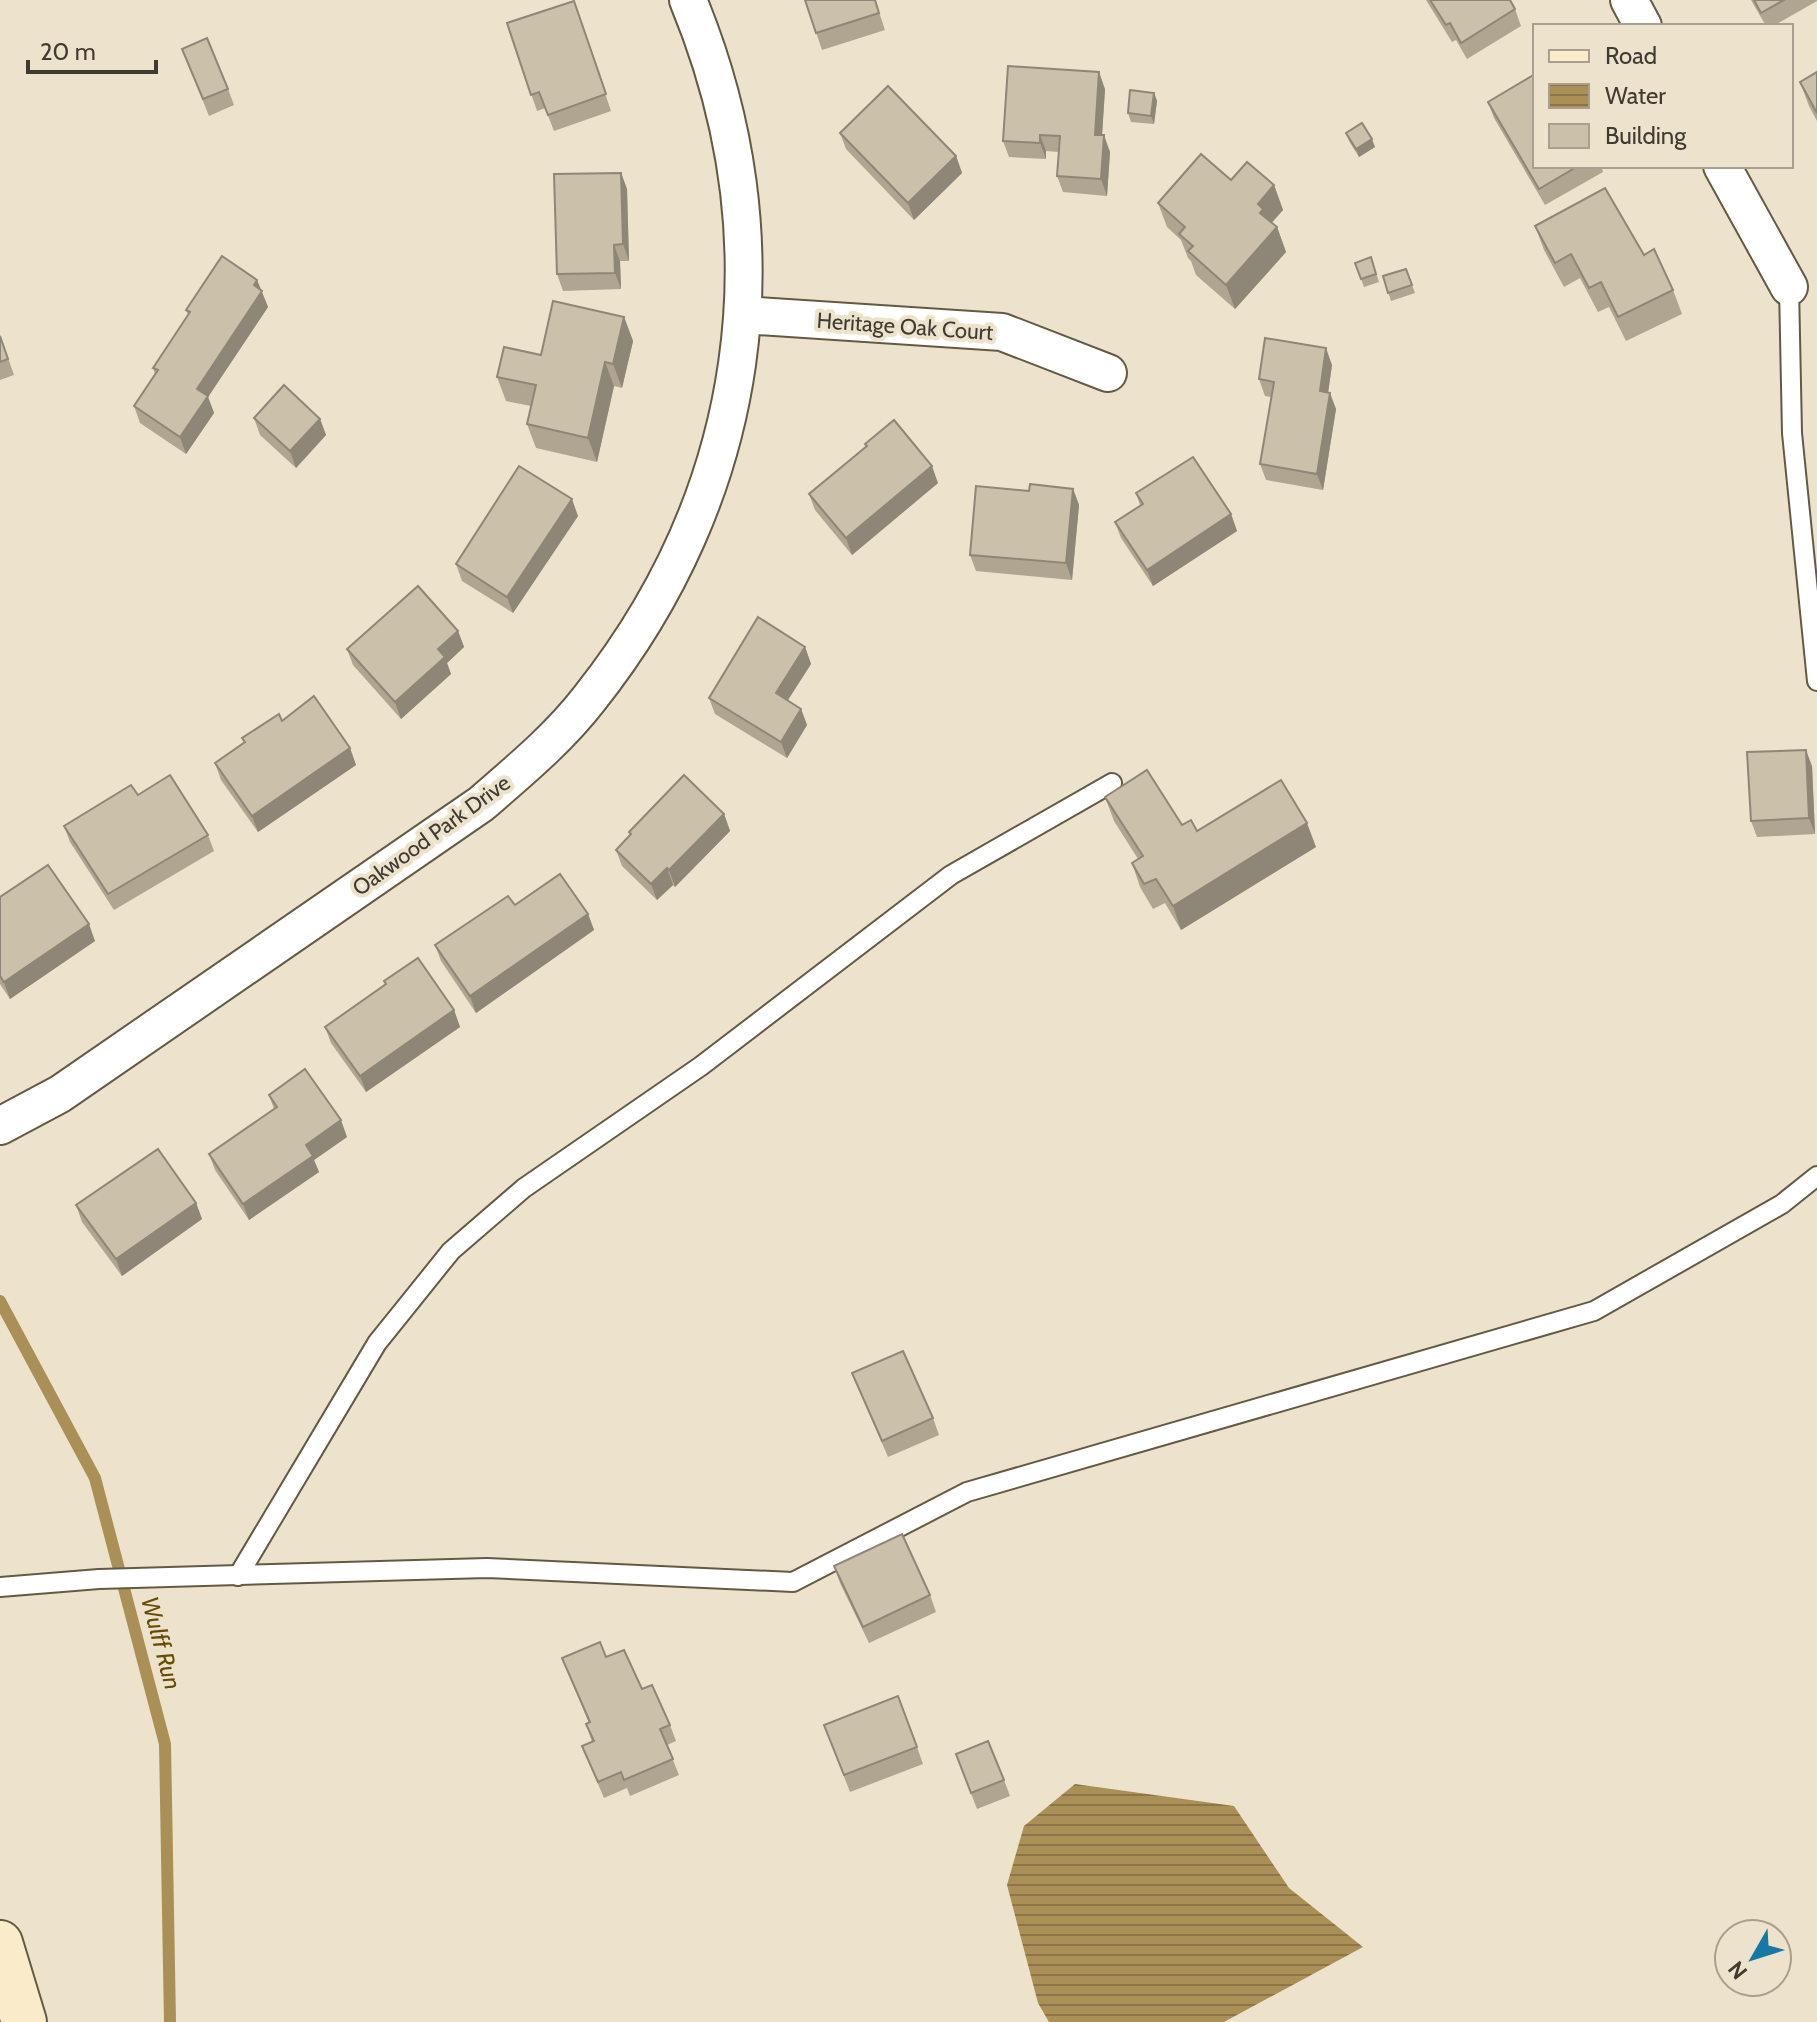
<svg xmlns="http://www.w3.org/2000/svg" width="1817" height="2022" font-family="Cabin,sans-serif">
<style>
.water{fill:url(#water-rules)}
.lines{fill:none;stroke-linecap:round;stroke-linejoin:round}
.stream{stroke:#aa8f57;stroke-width:12}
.lane-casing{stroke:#635a45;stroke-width:22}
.street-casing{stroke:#635a45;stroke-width:40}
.secondary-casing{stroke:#635a45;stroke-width:48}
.lane{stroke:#fff;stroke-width:18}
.street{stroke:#fff;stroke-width:36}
.secondary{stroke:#faeccb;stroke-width:44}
.wall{fill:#afa591}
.shaded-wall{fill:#8e8676}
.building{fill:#cbc0a9;stroke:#8e8676;stroke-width:2}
.labels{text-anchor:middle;stroke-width:8;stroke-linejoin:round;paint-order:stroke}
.street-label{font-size:22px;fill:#403b32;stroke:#ede2cb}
.water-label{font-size:24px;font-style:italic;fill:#664b00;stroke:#ede2cb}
</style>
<defs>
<pattern id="water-rules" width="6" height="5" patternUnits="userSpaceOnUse" patternTransform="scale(2)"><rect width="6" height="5" fill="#aa8f57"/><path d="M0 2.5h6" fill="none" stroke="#8c7649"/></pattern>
</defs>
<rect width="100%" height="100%" fill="#ede2cb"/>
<path class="water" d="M 1075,1784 L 1234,1806 L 1289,1888 L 1363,1947 L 1224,2022 L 1049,2022 L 1038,2003 L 1007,1885 L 1024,1826 Z"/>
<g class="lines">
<path class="stream" d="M 0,1301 L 95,1478 L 165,1744 L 170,2022"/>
<defs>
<g id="lane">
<path d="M 1789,287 L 1792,433 L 1817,681"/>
<path d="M 238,1576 L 377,1343 L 451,1251 L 524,1188 L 701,1066 L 951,875 L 1112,783"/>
<path d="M 0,1587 L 99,1579 L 487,1568 L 793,1582 L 967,1492 L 1594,1311 L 1782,1204 L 1817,1176"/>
</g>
<g id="street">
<path d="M 1629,0 L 1643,26"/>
<path d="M 1722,166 L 1789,287"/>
<path d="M 743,315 L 1002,332 L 1108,373"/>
<path d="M 0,1126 L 60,1094 L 481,804 C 519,771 558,739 589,699 C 752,494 788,242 688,0"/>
</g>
<path id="secondary" d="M 0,1943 L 24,2022"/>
</defs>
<use href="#lane" class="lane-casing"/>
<use href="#street" class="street-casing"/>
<use href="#secondary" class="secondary-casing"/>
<use href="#lane" class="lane"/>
<use href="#street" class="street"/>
<use href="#secondary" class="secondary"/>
</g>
<g class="wall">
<path d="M 805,0 L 875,0 L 885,30 L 822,50 Z"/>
<path d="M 1426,0 L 1510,0 L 1515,9 L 1521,26 L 1467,59 L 1456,40 L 1452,42 Z"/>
<path d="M 1751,0 L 1817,0 L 1817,1 L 1773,26 L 1766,26 Z"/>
<path d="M 574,1 L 611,111 L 554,131 L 545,108 L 537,111 L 507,23 Z"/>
<path d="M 182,49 L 228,89 L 234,105 L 209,116 Z"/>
<path d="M 1817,72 L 1817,121 L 1809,106 L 1800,82 Z"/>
<path d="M 1105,89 L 1102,135 L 1110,152 L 1107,196 L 1063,192 L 1057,176 L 1059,152 L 1046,151 L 1046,159 L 1009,157 L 1003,141 Z"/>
<path d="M 1154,93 L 1157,101 L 1154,124 L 1131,122 L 1128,113 Z"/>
<path d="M 1488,102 L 1535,166 L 1601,166 L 1603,172 L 1545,205 L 1494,118 Z"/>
<path d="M 840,133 L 956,156 L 962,173 L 914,220 L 846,149 Z"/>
<path d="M 1346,133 L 1375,147 L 1359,157 L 1349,141 Z"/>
<path d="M 621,173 L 627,189 L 629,261 L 620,261 L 621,289 L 563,291 L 557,274 Z"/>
<path d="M 1231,180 L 1274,185 L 1283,210 L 1271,223 L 1277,227 L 1286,252 L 1235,309 L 1196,275 L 1191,261 L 1188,258 L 1181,240 L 1167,227 L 1158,203 Z"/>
<path d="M 1535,226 L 1644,255 L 1673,290 L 1682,314 L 1626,341 L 1609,307 L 1598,312 L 1580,278 L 1564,287 L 1544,250 Z"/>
<path d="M 1371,257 L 1379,282 L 1364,287 L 1355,263 Z"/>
<path d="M 1406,269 L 1415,293 L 1391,301 L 1383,276 Z"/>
<path d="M 257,280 L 268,307 L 208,397 L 214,413 L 186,454 L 140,423 L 134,406 L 155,374 L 153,368 L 188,315 L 186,310 Z"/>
<path d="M 624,317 L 633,341 L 622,388 L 614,386 L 597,462 L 536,448 L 527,424 L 531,406 L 506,401 L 497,377 Z"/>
<path d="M 0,335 L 14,375 L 0,380 Z"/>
<path d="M 1332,365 L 1328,393 L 1336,409 L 1323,490 L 1266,480 L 1260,464 L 1271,397 L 1265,396 L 1259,379 Z"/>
<path d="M 254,418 L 320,419 L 326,435 L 296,468 L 260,435 Z"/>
<path d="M 865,444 L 938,483 L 852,555 L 815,510 L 809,494 L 866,447 Z"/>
<path d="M 1073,489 L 1079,505 L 1072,580 L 976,571 L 970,555 L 1029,491 Z"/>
<path d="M 1136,493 L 1231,514 L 1237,531 L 1153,586 L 1121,538 L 1115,522 L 1140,505 Z"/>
<path d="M 578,516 L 513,613 L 462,581 L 456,564 Z"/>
<path d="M 458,631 L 464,647 L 447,663 L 451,674 L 401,719 L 353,665 L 347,649 Z"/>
<path d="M 805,647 L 811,664 L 788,700 L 801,709 L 807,725 L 787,758 L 715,714 L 709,698 Z"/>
<path d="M 282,721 L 350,748 L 356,765 L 258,832 L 221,780 L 215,763 L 244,743 L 242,738 Z"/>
<path d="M 1812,766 L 1815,834 L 1757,837 L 1751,821 Z"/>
<path d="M 138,795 L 208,835 L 214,851 L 114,910 L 70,842 L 64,826 Z"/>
<path d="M 1105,797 L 1197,831 L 1316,847 L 1181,930 L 1165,903 L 1153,909 L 1140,887 L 1132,863 L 1138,859 L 1114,821 Z"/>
<path d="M 724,814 L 730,831 L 675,887 L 673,885 L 657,900 L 622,866 L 616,850 L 630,835 L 629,832 Z"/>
<path d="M 0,897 L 95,941 L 10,999 L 0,984 Z"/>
<path d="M 588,914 L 594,930 L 476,1013 L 441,961 L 435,945 Z"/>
<path d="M 386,985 L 454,1010 L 460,1027 L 366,1092 L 331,1043 L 325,1027 Z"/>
<path d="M 269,1095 L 347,1137 L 314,1160 L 319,1172 L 249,1220 L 215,1170 L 209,1154 L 274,1109 Z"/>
<path d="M 196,1203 L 202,1219 L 122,1276 L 82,1222 L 76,1205 Z"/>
<path d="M 852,1373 L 933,1418 L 939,1435 L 888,1457 Z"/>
<path d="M 834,1566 L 930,1595 L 936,1612 L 869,1643 L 840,1583 Z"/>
<path d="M 606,1657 L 642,1689 L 670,1725 L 676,1741 L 667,1745 L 679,1775 L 630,1796 L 627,1788 L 604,1798 L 582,1746 L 592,1742 L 586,1724 L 589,1723 L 562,1658 Z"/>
<path d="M 824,1725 L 917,1747 L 923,1764 L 850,1792 Z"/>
<path d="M 956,1754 L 1004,1780 L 1010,1796 L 977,1809 Z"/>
</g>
<g class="shaded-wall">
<path d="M 1099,72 L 1105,89 L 1101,151 L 1095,135 Z"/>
<path d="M 1154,93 L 1157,101 L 1154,124 L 1151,116 Z"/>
<path d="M 1040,135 L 1046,151 L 1046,159 L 1040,143 Z"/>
<path d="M 1104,135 L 1110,152 L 1107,196 L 1101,179 Z"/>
<path d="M 1372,139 L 1375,147 L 1359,157 L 1356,149 Z"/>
<path d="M 956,156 L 962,173 L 914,220 L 908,203 Z"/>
<path d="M 621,173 L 627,189 L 629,261 L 623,244 Z"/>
<path d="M 1274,185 L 1283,210 L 1269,226 L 1277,227 L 1286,252 L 1235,309 L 1226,285 L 1260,213 L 1258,204 Z"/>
<path d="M 614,245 L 620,261 L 621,289 L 615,273 Z"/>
<path d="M 257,280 L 268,307 L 208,397 L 214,413 L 186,454 L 180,437 L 197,389 Z"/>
<path d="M 624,317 L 633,341 L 622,388 L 613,364 Z"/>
<path d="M 1326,348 L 1332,365 L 1326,407 L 1320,391 Z"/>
<path d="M 605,362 L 614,386 L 597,462 L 588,438 Z"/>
<path d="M 1330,393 L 1336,409 L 1323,490 L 1317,474 Z"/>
<path d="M 320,419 L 326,435 L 296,468 L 290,451 Z"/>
<path d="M 932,466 L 938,483 L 852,555 L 846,538 Z"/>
<path d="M 1073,489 L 1079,505 L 1072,580 L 1066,563 Z"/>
<path d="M 572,499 L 578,516 L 513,613 L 507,597 Z"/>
<path d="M 1231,514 L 1237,531 L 1153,586 L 1147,570 Z"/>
<path d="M 458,631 L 464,647 L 447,663 L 451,674 L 401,719 L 395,702 L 438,649 Z"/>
<path d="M 805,647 L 811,664 L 782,709 L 776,693 Z"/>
<path d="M 801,709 L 807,725 L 787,758 L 781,742 Z"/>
<path d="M 350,748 L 356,765 L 258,832 L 252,816 Z"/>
<path d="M 1806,750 L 1812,766 L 1815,834 L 1809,818 Z"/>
<path d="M 724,814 L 730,831 L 675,887 L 669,870 Z"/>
<path d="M 1307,823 L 1316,847 L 1181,930 L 1173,906 Z"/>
<path d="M 667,868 L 673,885 L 657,900 L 651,884 Z"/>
<path d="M 588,914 L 594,930 L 476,1013 L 470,996 Z"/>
<path d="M 89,924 L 95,941 L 10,999 L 4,982 Z"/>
<path d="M 454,1010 L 460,1027 L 366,1092 L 360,1076 Z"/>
<path d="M 341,1120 L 347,1137 L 314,1160 L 319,1172 L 249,1220 L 243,1204 L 306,1145 Z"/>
<path d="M 196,1203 L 202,1219 L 122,1276 L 116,1259 Z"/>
</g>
<g class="building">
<path d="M 805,0 L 875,0 L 879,13 L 816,33 Z"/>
<path d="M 1430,0 L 1510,0 L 1515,9 L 1461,43 L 1450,23 L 1446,25 Z"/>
<path d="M 1754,0 L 1784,0 L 1761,13 Z"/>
<path d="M 574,1 L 606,94 L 548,115 L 539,92 L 531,95 L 507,23 Z"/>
<path d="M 207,38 L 228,89 L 203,99 L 182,49 Z"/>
<path d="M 1008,66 L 1099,72 L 1095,135 L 1104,135 L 1101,179 L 1057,176 L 1060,136 L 1040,135 L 1040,143 L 1003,141 Z"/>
<path d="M 1817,72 L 1817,113 L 1800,82 Z"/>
<path d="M 1535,74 L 1535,166 L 1578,166 L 1539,189 L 1488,102 Z"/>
<path d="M 888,86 L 956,156 L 908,203 L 840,133 Z"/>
<path d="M 1130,90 L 1154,93 L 1151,116 L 1128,113 Z"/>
<path d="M 1362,123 L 1372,139 L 1356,149 L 1346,133 Z"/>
<path d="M 1201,154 L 1231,180 L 1247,162 L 1274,185 L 1258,204 L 1263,209 L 1260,213 L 1277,227 L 1226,285 L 1188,251 L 1193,246 L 1179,234 L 1185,227 L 1158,203 Z"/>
<path d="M 621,173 L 623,244 L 614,245 L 615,273 L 557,274 L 554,174 Z"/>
<path d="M 1605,188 L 1644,255 L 1654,249 L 1673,290 L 1618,317 L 1601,282 L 1589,288 L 1571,254 L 1555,263 L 1535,226 Z"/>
<path d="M 222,256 L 257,280 L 254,285 L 262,291 L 197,389 L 208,396 L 180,437 L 134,406 L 158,370 L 153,368 L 190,312 L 186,310 Z"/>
<path d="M 1371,257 L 1376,274 L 1361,279 L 1355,263 Z"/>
<path d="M 1406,269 L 1412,285 L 1388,293 L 1383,276 Z"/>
<path d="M 553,301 L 624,317 L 613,364 L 605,362 L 588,438 L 527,424 L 536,385 L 497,377 L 504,347 L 541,355 Z"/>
<path d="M 0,336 L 8,359 L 0,362 Z"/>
<path d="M 1265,338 L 1326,348 L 1320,391 L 1330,393 L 1317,474 L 1260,464 L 1274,382 L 1259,379 Z"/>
<path d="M 284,385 L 320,419 L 290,451 L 254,418 Z"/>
<path d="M 894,420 L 932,466 L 846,538 L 809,494 L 867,446 L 865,444 Z"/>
<path d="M 1193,457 L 1231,514 L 1147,570 L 1115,522 L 1143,504 L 1136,493 Z"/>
<path d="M 519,466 L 572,499 L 507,597 L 456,564 Z"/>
<path d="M 1030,484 L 1073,489 L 1066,563 L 970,555 L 976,486 L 1029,491 Z"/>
<path d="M 418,586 L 458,631 L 438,649 L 445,657 L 395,702 L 347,649 Z"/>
<path d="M 758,617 L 805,647 L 776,693 L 801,709 L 781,742 L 709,698 Z"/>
<path d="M 314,696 L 350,748 L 252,816 L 215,763 L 245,742 L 242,738 L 279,714 L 282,721 Z"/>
<path d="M 1806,750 L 1809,818 L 1751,821 L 1747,752 Z"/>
<path d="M 1147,770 L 1182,825 L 1191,820 L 1197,831 L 1281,780 L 1307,823 L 1173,906 L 1156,879 L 1144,884 L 1132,863 L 1143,856 L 1105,797 Z"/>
<path d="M 170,775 L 208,835 L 108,894 L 64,826 L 131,785 L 138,795 Z"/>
<path d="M 684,775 L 724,814 L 669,870 L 667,868 L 651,884 L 616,850 L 631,834 L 629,832 Z"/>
<path d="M 48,865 L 89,924 L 4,982 L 0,976 L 0,897 Z"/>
<path d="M 560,874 L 588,914 L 470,996 L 435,945 L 508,896 L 515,905 Z"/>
<path d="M 418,958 L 454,1010 L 360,1076 L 325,1027 L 386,984 L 384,981 Z"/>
<path d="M 305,1069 L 341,1120 L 306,1145 L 313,1156 L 243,1204 L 209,1154 L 277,1107 L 269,1095 Z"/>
<path d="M 158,1149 L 196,1203 L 116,1259 L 76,1205 Z"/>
<path d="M 903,1351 L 933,1418 L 882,1441 L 852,1373 Z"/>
<path d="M 902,1534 L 930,1595 L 863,1627 L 834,1566 Z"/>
<path d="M 600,1642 L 606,1657 L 624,1650 L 642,1689 L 652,1685 L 670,1725 L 660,1729 L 673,1759 L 624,1780 L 621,1772 L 598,1782 L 582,1746 L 594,1741 L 586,1724 L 590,1722 L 562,1658 Z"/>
<path d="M 898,1696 L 917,1747 L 844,1775 L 824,1725 Z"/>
<path d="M 988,1741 L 1004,1780 L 971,1793 L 956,1754 Z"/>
</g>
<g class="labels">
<g class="street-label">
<text transform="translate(905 326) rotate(4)" y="8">Heritage Oak Court</text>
<text transform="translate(431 835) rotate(-36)" y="8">Oakwood Park Drive</text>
</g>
<g class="water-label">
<text transform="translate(161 1643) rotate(75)" y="8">Wulff Run</text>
</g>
</g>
<rect x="1533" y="24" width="260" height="144" fill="#ede2cb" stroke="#a89f8e" stroke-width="2"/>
<rect x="1549" y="50" width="40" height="12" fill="#faeccb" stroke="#a89f8e" stroke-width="2"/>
<text x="1605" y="64" font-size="24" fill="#403b32">Road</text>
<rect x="1549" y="84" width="40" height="24" fill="url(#water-rules)" stroke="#a89f8e" stroke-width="2"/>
<text x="1605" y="104" font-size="24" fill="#403b32">Water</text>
<rect x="1549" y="124" width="40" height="24" fill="#cbc0a9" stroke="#a89f8e" stroke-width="2"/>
<text x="1605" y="144" font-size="24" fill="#403b32">Building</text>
<g transform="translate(1753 1958) rotate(231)"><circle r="38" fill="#ede2cb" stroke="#a89f8e" stroke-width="2"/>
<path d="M0-6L14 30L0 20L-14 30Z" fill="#1678a4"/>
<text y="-12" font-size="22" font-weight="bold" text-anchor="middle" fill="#403b32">N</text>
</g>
<path d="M28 60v12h128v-12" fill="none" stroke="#403b32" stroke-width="4"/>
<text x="40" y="60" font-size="24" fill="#403b32" stroke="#ede2cb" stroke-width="6" paint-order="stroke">20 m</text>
</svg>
